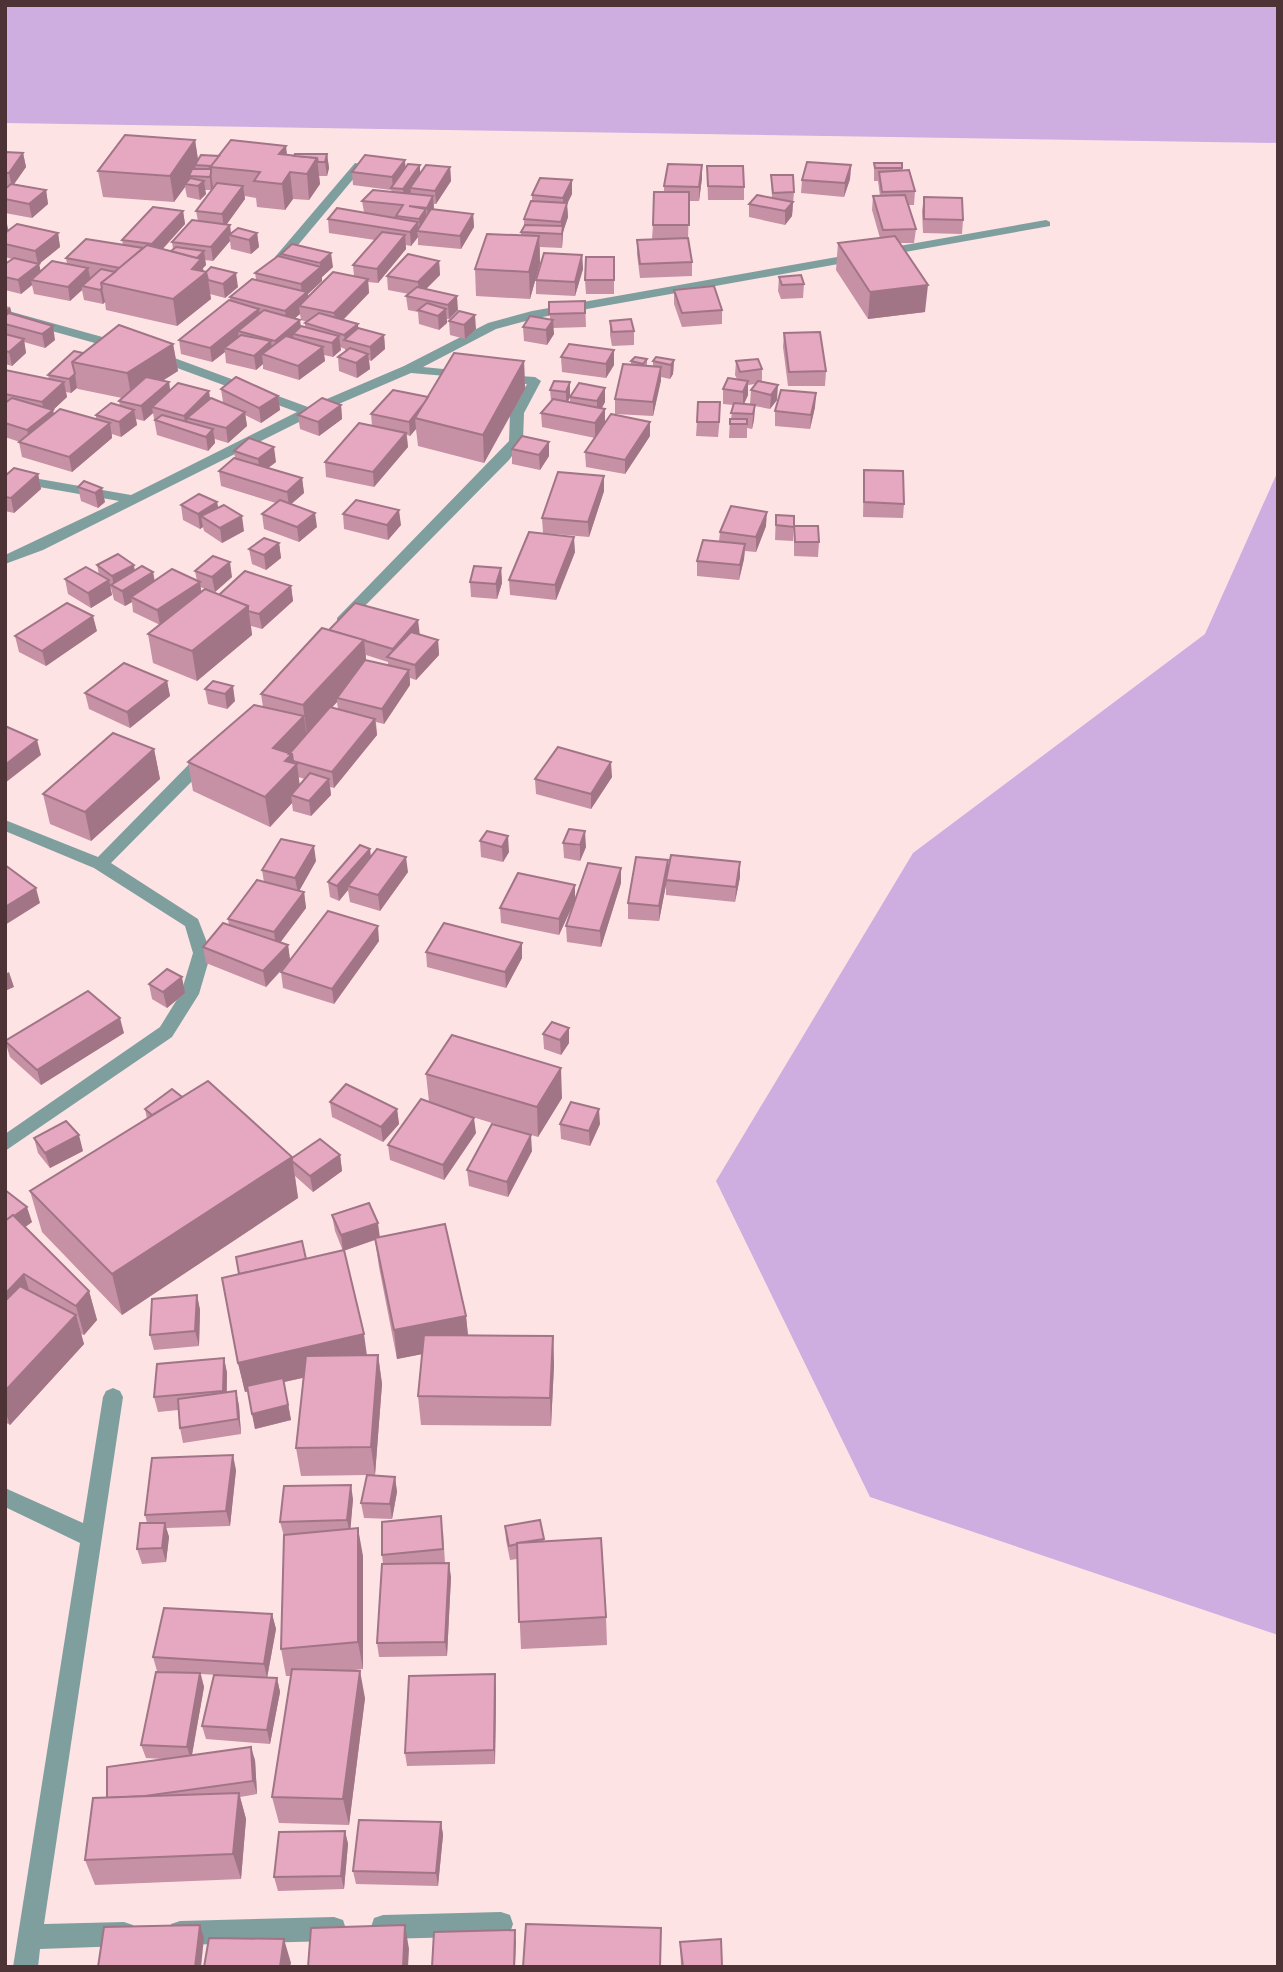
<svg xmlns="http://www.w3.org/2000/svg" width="1283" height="1972" font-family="Lato,sans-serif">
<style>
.water{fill:#ceade1}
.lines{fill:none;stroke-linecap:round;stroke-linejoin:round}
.minor{fill:#7e9f9e;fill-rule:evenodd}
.wall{fill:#c690a5;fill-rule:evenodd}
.shaded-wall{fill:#a17586}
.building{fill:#e6a7c0;stroke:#a17586;stroke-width:2}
</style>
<rect width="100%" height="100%" fill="#fee3e5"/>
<g class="water">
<path d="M 5,5 L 1278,5 L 1278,143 L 5,123 Z"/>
<path d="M 1278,471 L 1278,1635 L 870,1497 L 716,1181 L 913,853 L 1205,634 Z"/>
</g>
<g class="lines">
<g class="minor">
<path d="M 355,163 L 365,165 L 283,263 L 275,263 L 275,257 Z"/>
<path d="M 1046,220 L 1050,222 L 1050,226 L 537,318 L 496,329 L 423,367 L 464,371 L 470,375 L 469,378 L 411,373 L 313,415 L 43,550 L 5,564 L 5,555 L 119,501 L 5,481 L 5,473 L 131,495 L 297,412 L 150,358 L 150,352 L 158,352 L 308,407 L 404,366 L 488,323 L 532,311 Z"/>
<path d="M 5,310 L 124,343 L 126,346 L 120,350 L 5,318 Z"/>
<path d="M 503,375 L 535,377 L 541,381 L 524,413 L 523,441 L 509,460 L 347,624 L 337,624 L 337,618 L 509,441 L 510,413 L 527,384 L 498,382 L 498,376 Z"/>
<path d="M 206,752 L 212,753 L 214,757 L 212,761 L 111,863 L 198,919 L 211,953 L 199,994 L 172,1037 L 5,1151 L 5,1134 L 160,1027 L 181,993 L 193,953 L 185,926 L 94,868 L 5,831 L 5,820 L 98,857 L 200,753 Z"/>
<path d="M 113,1388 L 120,1391 L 123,1397 L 44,1924 L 124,1922 L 133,1925 L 136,1934 L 133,1943 L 124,1946 L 40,1949 L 38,1967 L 13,1967 L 80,1543 L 5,1507 L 5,1488 L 83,1523 L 103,1397 L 106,1391 Z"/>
<path d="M 501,1912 L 510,1915 L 513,1924 L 510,1933 L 501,1936 L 383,1939 L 374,1936 L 371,1927 L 374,1918 L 383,1915 Z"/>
<path d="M 334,1917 L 343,1920 L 346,1929 L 343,1938 L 334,1941 L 180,1945 L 171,1942 L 168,1933 L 171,1924 L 180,1921 Z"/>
</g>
</g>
<g class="wall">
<path d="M 195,140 L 198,160 L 219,156 L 294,156 L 327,154 L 329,168 L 327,176 L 319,176 L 320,184 L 309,200 L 293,199 L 285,210 L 257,207 L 256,198 L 245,196 L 245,199 L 226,225 L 230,225 L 231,234 L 257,233 L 259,247 L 251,254 L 231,249 L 230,241 L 213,261 L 205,260 L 206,265 L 203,268 L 203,271 L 238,287 L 225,298 L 210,294 L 211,299 L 177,326 L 106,310 L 105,302 L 103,304 L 84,300 L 82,290 L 70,301 L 34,294 L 32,285 L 21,294 L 5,290 L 5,264 L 12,259 L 5,257 L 5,224 L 8,231 L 58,233 L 60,247 L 39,264 L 41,272 L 67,264 L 66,258 L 123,245 L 122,240 L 183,211 L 185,224 L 163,249 L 171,251 L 173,249 L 172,242 L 198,221 L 196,211 L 213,189 L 213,187 L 211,190 L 205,190 L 206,194 L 200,200 L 187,197 L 185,187 L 174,202 L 103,197 L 98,171 Z"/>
<path d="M 5,152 L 23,153 L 26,167 L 14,184 L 46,190 L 48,204 L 32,218 L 5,213 Z"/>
<path d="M 874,163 L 902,163 L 902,171 L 915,191 L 914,205 L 908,205 L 916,229 L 914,243 L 900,243 L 925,312 L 868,319 L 836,270 L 838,243 L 880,238 L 872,210 L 873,196 L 880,196 L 878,181 L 874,181 Z"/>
<path d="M 851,165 L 850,179 L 844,197 L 801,193 L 802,180 Z"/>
<path d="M 707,166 L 744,187 L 744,200 L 708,200 Z"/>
<path d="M 450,167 L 451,181 L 436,204 L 434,204 L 434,210 L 473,214 L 474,227 L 461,249 L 418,245 L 418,237 L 411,246 L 406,245 L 406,249 L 378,283 L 368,282 L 369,293 L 343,320 L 358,324 L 358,328 L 384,335 L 385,349 L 371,361 L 369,360 L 370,369 L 357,378 L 339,371 L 338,357 L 345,352 L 345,349 L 340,347 L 341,350 L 333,357 L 324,355 L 325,361 L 299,380 L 263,369 L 263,364 L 256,370 L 226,363 L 225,352 L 212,362 L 181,354 L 179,340 L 230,301 L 230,297 L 256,279 L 255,273 L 281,257 L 281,254 L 333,267 L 322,277 L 322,281 L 308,294 L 308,297 L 354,276 L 353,265 L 375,240 L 329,233 L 328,219 L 364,212 L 362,201 L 392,192 L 391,190 L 353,185 L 352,172 L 405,168 L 420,173 ZM 300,314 L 301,320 L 307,322 L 305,323 L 305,327 L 301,326 L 294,319 Z"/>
<path d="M 771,175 L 794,192 L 792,216 L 785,225 L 749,217 L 749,204 L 772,198 Z"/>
<path d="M 702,178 L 699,201 L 689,201 L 688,239 L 692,262 L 692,276 L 640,278 L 637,254 L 637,240 L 652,239 L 653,225 L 664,192 L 664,186 Z"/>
<path d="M 572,194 L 567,204 L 568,217 L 563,232 L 562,248 L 540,247 L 540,263 L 530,299 L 476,296 L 475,269 L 521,235 L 521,232 L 524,226 L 524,219 L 532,201 L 532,195 Z"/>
<path d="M 924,197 L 963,220 L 962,234 L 923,233 L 922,211 Z"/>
<path d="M 582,255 L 583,269 L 575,296 L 536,294 L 536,280 Z"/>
<path d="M 614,257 L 614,294 L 586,294 L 585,280 Z"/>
<path d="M 439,261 L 440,275 L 426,289 L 458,310 L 449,319 L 447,319 L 447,323 L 439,330 L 419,324 L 418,312 L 408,310 L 406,296 L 409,294 L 388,290 L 387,276 Z"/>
<path d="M 779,277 L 804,284 L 803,298 L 781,299 L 778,291 Z"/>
<path d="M 674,290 L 722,310 L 722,324 L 682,327 L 674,304 Z"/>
<path d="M 585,301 L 586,327 L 553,328 L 554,334 L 547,345 L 524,341 L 523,327 L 550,319 L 549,302 Z"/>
<path d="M 5,306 L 10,307 L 12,314 L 55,340 L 45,348 L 24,342 L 26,353 L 12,366 L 5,364 Z"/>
<path d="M 459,311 L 476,329 L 465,339 L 450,335 L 449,321 Z"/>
<path d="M 610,321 L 634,331 L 634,345 L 612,346 L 610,335 Z"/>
<path d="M 784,333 L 826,371 L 825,386 L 788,386 L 783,347 Z"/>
<path d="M 173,344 L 178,371 L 162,381 L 169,382 L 170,391 L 210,398 L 223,402 L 221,389 L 278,396 L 280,410 L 261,423 L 245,415 L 247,426 L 228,443 L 215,439 L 215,443 L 208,451 L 157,435 L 153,413 L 144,421 L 136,419 L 137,425 L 121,437 L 112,434 L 112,438 L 72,472 L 22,457 L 19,442 L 20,442 L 5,437 L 5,370 L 49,379 L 48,375 L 83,353 ZM 77,388 L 78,389 L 122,398 L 119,401 L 120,406 L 96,415 L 96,420 L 54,415 L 53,410 L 67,397 L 66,392 L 71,393 Z"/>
<path d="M 561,357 L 614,365 L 606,378 L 562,372 Z"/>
<path d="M 647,359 L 647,366 L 653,367 L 653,361 L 674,360 L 673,374 L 670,379 L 661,377 L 653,416 L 615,414 L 615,399 L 631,365 L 631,361 Z"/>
<path d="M 524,361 L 525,389 L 484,463 L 418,446 L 416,429 L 410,436 L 407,435 L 408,447 L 374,487 L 326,477 L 325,462 L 372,426 L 371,414 L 428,397 Z"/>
<path d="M 736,361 L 762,369 L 762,382 L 777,400 L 770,409 L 755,406 L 754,420 L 752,429 L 747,428 L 747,438 L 729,438 L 730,419 L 731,419 L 733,405 L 723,404 L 723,389 L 737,379 L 735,375 ZM 755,384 L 751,390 L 750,404 L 744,404 L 748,395 L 748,385 Z"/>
<path d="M 570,382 L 570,397 L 568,402 L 570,402 L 570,397 L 605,388 L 605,402 L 602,408 L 605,409 L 605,423 L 595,438 L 542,427 L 541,413 L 551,401 L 550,390 Z"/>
<path d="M 816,393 L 815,407 L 810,429 L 775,426 L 775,411 Z"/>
<path d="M 341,405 L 342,419 L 319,436 L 300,429 L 298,415 Z"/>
<path d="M 720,417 L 718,437 L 696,436 L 697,422 Z"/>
<path d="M 650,436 L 625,474 L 586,467 L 585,452 Z"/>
<path d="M 549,442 L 549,456 L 540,470 L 512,464 L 512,449 Z"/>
<path d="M 234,451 L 276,462 L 268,468 L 302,478 L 304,493 L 291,504 L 317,527 L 299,542 L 264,529 L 262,514 L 276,503 L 221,486 L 219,471 L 235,458 Z"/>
<path d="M 864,470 L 904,504 L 903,518 L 863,517 Z"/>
<path d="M 38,474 L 41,489 L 14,513 L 5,511 L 5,476 Z"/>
<path d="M 604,476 L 604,491 L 589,537 L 543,533 L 542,518 Z"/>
<path d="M 84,481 L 105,502 L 98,508 L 81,501 L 78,487 Z"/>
<path d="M 217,502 L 218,508 L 244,531 L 222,543 L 204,531 L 203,527 L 200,529 L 183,520 L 181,505 Z"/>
<path d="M 343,514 L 401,525 L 388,540 L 344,529 Z"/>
<path d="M 776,515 L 794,516 L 793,541 L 775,540 Z"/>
<path d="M 766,526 L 756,552 L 745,551 L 744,559 L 739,580 L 697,576 L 697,561 L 719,541 L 720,532 Z"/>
<path d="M 794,526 L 819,542 L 818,557 L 794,556 Z"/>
<path d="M 279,543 L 281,558 L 266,570 L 252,564 L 249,549 Z"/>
<path d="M 575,552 L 556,600 L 510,595 L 509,580 Z"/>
<path d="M 97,565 L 135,570 L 153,572 L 155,581 L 197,581 L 195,571 L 232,577 L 215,592 L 200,587 L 201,592 L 219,595 L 291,586 L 293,601 L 262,629 L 251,626 L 252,635 L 197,681 L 153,663 L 148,634 L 160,625 L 133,612 L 132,602 L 125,606 L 114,600 L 111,588 L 110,587 L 112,595 L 91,608 L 68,594 L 65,579 L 99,575 Z"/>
<path d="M 501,568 L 502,583 L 497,599 L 471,597 L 470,582 Z"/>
<path d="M 329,630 L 419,634 L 438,640 L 439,655 L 416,680 L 410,678 L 410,685 L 384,724 L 376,722 L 377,735 L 334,788 L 330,787 L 331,795 L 311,816 L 293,811 L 292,803 L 270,827 L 193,791 L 188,762 L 263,707 L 261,694 ZM 366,655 L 388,662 L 388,665 L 366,660 ZM 337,702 L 338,709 L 332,707 ZM 298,777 L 305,779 L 299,786 Z"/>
<path d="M 97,631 L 46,666 L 19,652 L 15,636 Z"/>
<path d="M 167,681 L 170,696 L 130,728 L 89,709 L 85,693 Z"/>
<path d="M 213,681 L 235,701 L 227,709 L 208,704 L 205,689 Z"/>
<path d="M 154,749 L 160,779 L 91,841 L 50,824 L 43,794 Z"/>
<path d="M 612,777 L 591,809 L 536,794 L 535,779 Z"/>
<path d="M 487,831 L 509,852 L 503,862 L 481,857 L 480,841 Z"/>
<path d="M 563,843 L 586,847 L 580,861 L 564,858 Z"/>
<path d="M 370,849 L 371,857 L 408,872 L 380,911 L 350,902 L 348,890 L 339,901 L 330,897 L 328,882 Z"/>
<path d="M 668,860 L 668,872 L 740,877 L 735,902 L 666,895 L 666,884 L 659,921 L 628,919 L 628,903 Z"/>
<path d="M 316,861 L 299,891 L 304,892 L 306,908 L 280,943 L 288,945 L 290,960 L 379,941 L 334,1004 L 283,988 L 281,972 L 289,962 L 266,987 L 206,963 L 203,947 L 229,925 L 228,919 L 264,882 L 262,870 Z"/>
<path d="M 621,883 L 601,947 L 567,942 L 566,926 L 575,901 L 559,935 L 501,923 L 500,908 L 575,885 L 575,900 Z"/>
<path d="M 426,952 L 522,958 L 506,988 L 427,967 Z"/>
<path d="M 149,984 L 185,993 L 167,1008 L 152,999 Z"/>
<path d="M 124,1033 L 41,1085 L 10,1057 L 5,1041 Z"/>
<path d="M 543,1034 L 569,1043 L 561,1055 L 544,1049 Z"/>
<path d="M 426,1074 L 562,1098 L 538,1137 L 466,1115 L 476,1133 L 444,1180 L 390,1160 L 388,1145 L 429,1102 Z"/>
<path d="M 182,1097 L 292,1157 L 292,1158 L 340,1155 L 342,1171 L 313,1192 L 295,1176 L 298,1198 L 122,1315 L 42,1232 L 30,1191 L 147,1119 L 145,1109 Z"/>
<path d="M 330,1102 L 397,1109 L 399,1124 L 383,1142 L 332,1117 Z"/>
<path d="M 560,1124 L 600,1124 L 590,1146 L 561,1139 Z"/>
<path d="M 34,1138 L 83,1151 L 50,1168 L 38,1153 Z"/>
<path d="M 532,1151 L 508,1197 L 469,1186 L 467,1170 Z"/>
<path d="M 5,1190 L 32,1222 L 25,1227 L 89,1291 L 97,1320 L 84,1335 L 81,1334 L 84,1344 L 10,1425 L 5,1422 Z"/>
<path d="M 332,1215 L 380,1237 L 466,1316 L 468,1336 L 553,1336 L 554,1365 L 551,1426 L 421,1425 L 418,1396 L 422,1354 L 397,1359 L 379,1267 L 375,1240 L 343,1251 L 335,1231 Z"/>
<path d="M 306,1259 L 367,1355 L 378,1355 L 382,1384 L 375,1475 L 368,1475 L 395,1477 L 397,1492 L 392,1519 L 364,1518 L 361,1503 L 367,1475 L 301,1476 L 296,1448 L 303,1378 L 284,1382 L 291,1420 L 255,1429 L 248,1391 L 245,1392 L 238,1363 Z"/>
<path d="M 197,1295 L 200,1310 L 199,1346 L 154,1350 L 150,1335 Z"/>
<path d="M 224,1358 L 227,1373 L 227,1392 L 236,1391 L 239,1406 L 241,1434 L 183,1443 L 180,1428 L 178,1410 L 158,1412 L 154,1397 Z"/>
<path d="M 236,1470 L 230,1526 L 166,1528 L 169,1537 L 166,1562 L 142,1564 L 137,1549 L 147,1523 L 145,1515 Z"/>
<path d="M 353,1499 L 350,1529 L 363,1556 L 363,1669 L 346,1671 L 365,1698 L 349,1825 L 279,1823 L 272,1797 L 291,1676 L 286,1676 L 281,1649 L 284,1536 L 280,1522 Z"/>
<path d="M 540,1520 L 544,1541 L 606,1617 L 607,1645 L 521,1649 L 517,1559 L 510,1560 L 506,1540 L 505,1526 Z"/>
<path d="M 443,1531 L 445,1563 L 451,1577 L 447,1656 L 379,1657 L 377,1643 L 383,1564 L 382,1555 Z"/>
<path d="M 272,1614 L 276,1629 L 267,1678 L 201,1674 L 204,1687 L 192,1755 L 255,1760 L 257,1794 L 240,1797 L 246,1819 L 241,1879 L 95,1885 L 85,1860 L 107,1798 L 163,1759 L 146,1758 L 141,1745 L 185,1673 L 157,1671 L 153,1657 Z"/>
<path d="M 277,1678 L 280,1692 L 270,1744 L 206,1739 L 202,1726 Z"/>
<path d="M 496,1688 L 495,1764 L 407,1766 L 405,1753 Z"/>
<path d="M 441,1822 L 443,1835 L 438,1886 L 356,1884 L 353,1871 Z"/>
<path d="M 345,1831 L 348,1844 L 344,1889 L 278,1891 L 274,1877 Z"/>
<path d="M 721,1939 L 722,1967 L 681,1967 L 680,1942 Z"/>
</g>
<g class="shaded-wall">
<path d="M 195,140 L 199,166 L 195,165 L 196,171 L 189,176 L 189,180 L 185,184 L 185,187 L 174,202 L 170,176 Z"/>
<path d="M 286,146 L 289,172 L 279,154 Z"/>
<path d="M 23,153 L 26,167 L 12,187 L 9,173 Z"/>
<path d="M 327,154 L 329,168 L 327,176 L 325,162 Z"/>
<path d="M 317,158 L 320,184 L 309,200 L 307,174 Z"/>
<path d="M 405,160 L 406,174 L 393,188 L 392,177 Z"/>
<path d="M 420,165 L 420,179 L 410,188 L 411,192 L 404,203 L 403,189 Z"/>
<path d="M 702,165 L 702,178 L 699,201 L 699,187 Z"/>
<path d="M 851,165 L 850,179 L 844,197 L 845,183 Z"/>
<path d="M 450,167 L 451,181 L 436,204 L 435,191 Z"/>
<path d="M 290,172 L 293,199 L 285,210 L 282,184 Z"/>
<path d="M 211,173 L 213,187 L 211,190 L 210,177 Z"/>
<path d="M 572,180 L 572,194 L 567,204 L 568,217 L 563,232 L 562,248 L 561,222 L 564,212 L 563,198 Z"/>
<path d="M 204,181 L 206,194 L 200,200 L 198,186 Z"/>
<path d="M 243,186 L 245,199 L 224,228 L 222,214 Z"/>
<path d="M 46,190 L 48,204 L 32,218 L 29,204 Z"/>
<path d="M 433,196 L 434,210 L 428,221 L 427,208 Z"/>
<path d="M 793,202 L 792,216 L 785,225 L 785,211 Z"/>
<path d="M 426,209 L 427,223 L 420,233 L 419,219 Z"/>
<path d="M 183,211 L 185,224 L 154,258 L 152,244 Z"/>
<path d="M 473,214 L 474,227 L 461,249 L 460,236 Z"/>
<path d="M 418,222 L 419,231 L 417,231 L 418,237 L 411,246 L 410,232 Z"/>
<path d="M 7,224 L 10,238 L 5,241 L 5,225 Z"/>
<path d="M 230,225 L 231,236 L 229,235 L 230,241 L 213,261 L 211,247 Z"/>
<path d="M 58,233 L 60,247 L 39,264 L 42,278 L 31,280 L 32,285 L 21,294 L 18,280 L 38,264 L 35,251 Z"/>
<path d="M 257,233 L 259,247 L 251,254 L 249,240 Z"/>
<path d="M 405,235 L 406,249 L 378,283 L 377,269 Z"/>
<path d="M 539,236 L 540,263 L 530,299 L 529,272 Z"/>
<path d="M 204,251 L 206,265 L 203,268 L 204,275 L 207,272 L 211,299 L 177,326 L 173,299 L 192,269 L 194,260 Z"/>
<path d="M 331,253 L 333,267 L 322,277 L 322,281 L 308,294 L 309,306 L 299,306 L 300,314 L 287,325 L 285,311 L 302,297 L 301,284 L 320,268 L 320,263 Z"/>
<path d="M 582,255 L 583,269 L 575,296 L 575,282 Z"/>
<path d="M 439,261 L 440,275 L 419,296 L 418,282 Z"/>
<path d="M 88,268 L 91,282 L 82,286 L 82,290 L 70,301 L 68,287 Z"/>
<path d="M 236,273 L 238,287 L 225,298 L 223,284 Z"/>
<path d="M 368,279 L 369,293 L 336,327 L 334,313 Z"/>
<path d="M 928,285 L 925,312 L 868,319 L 870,292 Z"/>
<path d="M 102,288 L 105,302 L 103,304 L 100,290 Z"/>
<path d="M 457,296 L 458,310 L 449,319 L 448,305 Z"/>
<path d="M 10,307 L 13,321 L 5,324 L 5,311 Z"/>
<path d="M 259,309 L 261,323 L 238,331 L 239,340 L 224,348 L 225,352 L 212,362 L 210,348 Z"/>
<path d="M 446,309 L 447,323 L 439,330 L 438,316 Z"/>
<path d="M 475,315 L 476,329 L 465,339 L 464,325 Z"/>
<path d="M 300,320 L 302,334 L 293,334 L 294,341 L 277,355 L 275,341 Z"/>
<path d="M 553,320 L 554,334 L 547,345 L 546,330 Z"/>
<path d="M 358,324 L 359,339 L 345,340 L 344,335 Z"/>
<path d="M 53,326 L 55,340 L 45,348 L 42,334 Z"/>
<path d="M 384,335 L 385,349 L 371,361 L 370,347 Z"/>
<path d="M 339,336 L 341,350 L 333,357 L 332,343 Z"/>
<path d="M 24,339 L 26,353 L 12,366 L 9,352 Z"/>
<path d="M 271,341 L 273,356 L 262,354 L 263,364 L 256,370 L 254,356 Z"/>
<path d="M 173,344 L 178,371 L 132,400 L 127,373 Z"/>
<path d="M 323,347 L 325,361 L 299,380 L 298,366 Z"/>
<path d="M 614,350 L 614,365 L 606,378 L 606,364 Z"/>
<path d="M 368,354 L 370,369 L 357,378 L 356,363 Z"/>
<path d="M 674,360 L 673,374 L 670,379 L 671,365 Z"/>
<path d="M 524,361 L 525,389 L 484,463 L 483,435 Z"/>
<path d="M 661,367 L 661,381 L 653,416 L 653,402 Z"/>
<path d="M 75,374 L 77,388 L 71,393 L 69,379 Z"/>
<path d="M 748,381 L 748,395 L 743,406 L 743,392 Z"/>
<path d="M 64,382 L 67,397 L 53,410 L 56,424 L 30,445 L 27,430 L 45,416 L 42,402 Z"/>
<path d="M 169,382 L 171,397 L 152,407 L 153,413 L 144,421 L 141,406 Z"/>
<path d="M 570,382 L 570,397 L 566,406 L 566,392 Z"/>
<path d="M 778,385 L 777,400 L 770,409 L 771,395 Z"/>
<path d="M 605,388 L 605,402 L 597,416 L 597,401 Z"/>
<path d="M 209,391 L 211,405 L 187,418 L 189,428 L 186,431 L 184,416 Z"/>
<path d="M 816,393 L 815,407 L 810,429 L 811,415 Z"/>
<path d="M 278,396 L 280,410 L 261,423 L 259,408 Z"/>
<path d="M 429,397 L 415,418 L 416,429 L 410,436 L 409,422 Z"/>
<path d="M 341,405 L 342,419 L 319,436 L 318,422 Z"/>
<path d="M 755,405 L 754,420 L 752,429 L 753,414 Z"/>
<path d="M 605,409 L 605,423 L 595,438 L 595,423 Z"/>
<path d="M 134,410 L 137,425 L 121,437 L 119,422 Z"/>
<path d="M 245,412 L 247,426 L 228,443 L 226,428 Z"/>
<path d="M 650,422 L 650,436 L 625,474 L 625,460 Z"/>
<path d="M 110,423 L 112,438 L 72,472 L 69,457 Z"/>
<path d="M 213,429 L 215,443 L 208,451 L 206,437 Z"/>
<path d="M 406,433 L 408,447 L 374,487 L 373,472 Z"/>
<path d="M 549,442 L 549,456 L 540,470 L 539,455 Z"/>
<path d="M 274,447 L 276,462 L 260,474 L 258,459 Z"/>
<path d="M 38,474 L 41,489 L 14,513 L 11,498 Z"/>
<path d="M 604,476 L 604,491 L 589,537 L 588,522 Z"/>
<path d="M 302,478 L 304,493 L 289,506 L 287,492 Z"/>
<path d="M 102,488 L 105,502 L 98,508 L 95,493 Z"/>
<path d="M 217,502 L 220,517 L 201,516 L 203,527 L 200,529 L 198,514 Z"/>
<path d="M 399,510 L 401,525 L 388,540 L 387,525 Z"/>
<path d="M 767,512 L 766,526 L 756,552 L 756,537 Z"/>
<path d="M 315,513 L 317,527 L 299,542 L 297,527 Z"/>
<path d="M 242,516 L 244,531 L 222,543 L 220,528 Z"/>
<path d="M 574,537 L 575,552 L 556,600 L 555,585 Z"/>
<path d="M 279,543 L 281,558 L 266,570 L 264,555 Z"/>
<path d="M 745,544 L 744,559 L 739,580 L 740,565 Z"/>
<path d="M 230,562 L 232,577 L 215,592 L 212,577 Z"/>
<path d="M 134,565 L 136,580 L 114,587 L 112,576 Z"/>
<path d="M 501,568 L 502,583 L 497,599 L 496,584 Z"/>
<path d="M 153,572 L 155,587 L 131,597 L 132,602 L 125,606 L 122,591 Z"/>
<path d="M 109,580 L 112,595 L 91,608 L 88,593 Z"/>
<path d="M 200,582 L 202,597 L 160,625 L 157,610 Z"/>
<path d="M 291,586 L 293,601 L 262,629 L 259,614 Z"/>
<path d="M 248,606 L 252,635 L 197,681 L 192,651 Z"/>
<path d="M 93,616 L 97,631 L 46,666 L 42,651 Z"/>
<path d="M 418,620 L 420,636 L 394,658 L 393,649 Z"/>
<path d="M 364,640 L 367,669 L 337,698 L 337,702 L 307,735 L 303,705 Z"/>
<path d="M 438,640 L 439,655 L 416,680 L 415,665 Z"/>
<path d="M 409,670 L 410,685 L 384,724 L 382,709 Z"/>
<path d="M 167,681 L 170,696 L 130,728 L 127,712 Z"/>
<path d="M 233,686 L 235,701 L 227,709 L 225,694 Z"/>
<path d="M 304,716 L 308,746 L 293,761 L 294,767 L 297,764 L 301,794 L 291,795 L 292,803 L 270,827 L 265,797 L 273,748 Z"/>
<path d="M 375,719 L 377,735 L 334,788 L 332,772 Z"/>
<path d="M 37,740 L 41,755 L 5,783 L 5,765 Z"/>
<path d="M 154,749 L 160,779 L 91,841 L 85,812 Z"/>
<path d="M 611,762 L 612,777 L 591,809 L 591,794 Z"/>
<path d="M 329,779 L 331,795 L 311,816 L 309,801 Z"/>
<path d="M 585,831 L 586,847 L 580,861 L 580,845 Z"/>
<path d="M 508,836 L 509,852 L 503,862 L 502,847 Z"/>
<path d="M 314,846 L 316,861 L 298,893 L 295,878 Z"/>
<path d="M 370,849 L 371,864 L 348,886 L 348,890 L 339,901 L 337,886 Z"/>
<path d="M 406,857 L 408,872 L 380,911 L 378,895 Z"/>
<path d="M 668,860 L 668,875 L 659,921 L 659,906 Z"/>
<path d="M 740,862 L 740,877 L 735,902 L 736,887 Z"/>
<path d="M 621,868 L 621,883 L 601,947 L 600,931 Z"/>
<path d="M 575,885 L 575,900 L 559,935 L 559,919 Z"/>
<path d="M 36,888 L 40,903 L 5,925 L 5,907 Z"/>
<path d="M 304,892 L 306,908 L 276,948 L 274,932 Z"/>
<path d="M 378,926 L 379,941 L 334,1004 L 332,989 Z"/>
<path d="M 522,943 L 522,958 L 506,988 L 505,972 Z"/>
<path d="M 288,945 L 290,960 L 266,987 L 263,971 Z"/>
<path d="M 9,972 L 14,987 L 5,991 L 5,974 Z"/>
<path d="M 182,977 L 185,993 L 167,1008 L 163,992 Z"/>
<path d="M 120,1018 L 124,1033 L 41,1085 L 37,1070 Z"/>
<path d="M 569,1028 L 569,1043 L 561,1055 L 560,1040 Z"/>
<path d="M 561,1068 L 562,1098 L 538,1137 L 537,1107 Z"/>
<path d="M 397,1109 L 399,1124 L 383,1142 L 381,1127 Z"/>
<path d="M 599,1109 L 600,1124 L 590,1146 L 589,1131 Z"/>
<path d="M 474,1118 L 476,1133 L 444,1180 L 443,1165 Z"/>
<path d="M 79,1135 L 83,1151 L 50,1168 L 45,1153 Z"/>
<path d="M 531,1135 L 532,1151 L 508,1197 L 507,1182 Z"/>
<path d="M 340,1155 L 342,1171 L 313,1192 L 310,1176 Z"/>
<path d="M 292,1157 L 298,1198 L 122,1315 L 112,1274 Z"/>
<path d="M 27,1207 L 32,1222 L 5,1242 L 5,1223 Z"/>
<path d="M 378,1223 L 380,1238 L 343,1251 L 341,1235 Z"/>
<path d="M 24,1274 L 33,1303 L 5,1333 L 5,1294 Z"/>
<path d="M 89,1291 L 97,1320 L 84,1335 L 76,1306 Z"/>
<path d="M 197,1295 L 200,1310 L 199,1346 L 195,1331 Z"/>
<path d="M 76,1315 L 84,1344 L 10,1425 L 5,1410 L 5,1391 Z"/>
<path d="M 466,1316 L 469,1345 L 397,1359 L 394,1330 Z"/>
<path d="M 364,1334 L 368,1363 L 284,1382 L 291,1420 L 255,1429 L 252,1414 L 284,1382 L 245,1392 L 238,1363 Z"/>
<path d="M 553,1336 L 554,1365 L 551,1426 L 550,1398 Z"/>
<path d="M 378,1355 L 382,1384 L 375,1475 L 371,1447 Z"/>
<path d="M 224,1358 L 227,1373 L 226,1406 L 223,1391 Z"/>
<path d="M 236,1391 L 239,1406 L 241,1434 L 238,1419 Z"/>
<path d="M 233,1455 L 236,1470 L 230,1526 L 226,1511 Z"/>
<path d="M 395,1477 L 397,1492 L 392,1519 L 390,1504 Z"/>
<path d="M 351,1485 L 353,1499 L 350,1535 L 347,1520 Z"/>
<path d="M 165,1523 L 169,1537 L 166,1562 L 162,1548 Z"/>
<path d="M 358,1528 L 363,1556 L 363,1669 L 358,1642 Z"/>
<path d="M 449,1563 L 451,1577 L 447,1656 L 445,1642 Z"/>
<path d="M 272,1614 L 276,1629 L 267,1678 L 264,1664 Z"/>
<path d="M 360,1671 L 365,1698 L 349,1825 L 343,1799 Z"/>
<path d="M 200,1673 L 204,1687 L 191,1760 L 187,1747 Z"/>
<path d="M 495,1674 L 496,1688 L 495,1764 L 494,1750 Z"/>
<path d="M 277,1678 L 280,1692 L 270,1744 L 267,1730 Z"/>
<path d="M 251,1747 L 255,1760 L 257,1794 L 253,1781 Z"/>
<path d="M 239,1793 L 246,1819 L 241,1879 L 233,1854 Z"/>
<path d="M 441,1822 L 443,1835 L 438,1886 L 436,1873 Z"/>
<path d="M 345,1831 L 348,1844 L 344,1889 L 341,1876 Z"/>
<path d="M 200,1925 L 204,1938 L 201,1967 L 195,1967 Z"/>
<path d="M 405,1925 L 409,1949 L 408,1967 L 403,1967 Z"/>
<path d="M 515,1930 L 516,1943 L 515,1967 L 514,1967 Z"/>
<path d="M 284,1939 L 291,1963 L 290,1967 L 280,1967 Z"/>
</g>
<g class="building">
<path d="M 125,135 L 195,140 L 170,176 L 98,171 Z"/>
<path d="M 231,140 L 286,146 L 279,154 L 317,158 L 307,174 L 290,172 L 282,184 L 254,181 L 260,172 L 210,167 Z"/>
<path d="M 5,152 L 23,153 L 9,173 L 5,173 Z"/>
<path d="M 295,154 L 327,154 L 325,162 L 318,162 L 317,158 L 294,156 Z"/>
<path d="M 201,155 L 219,156 L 211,166 L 195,165 Z"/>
<path d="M 365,155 L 405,160 L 392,177 L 352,172 Z"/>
<path d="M 807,162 L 851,165 L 845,183 L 802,180 Z"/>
<path d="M 874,163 L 902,163 L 902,168 L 875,168 Z"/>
<path d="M 408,164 L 420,165 L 403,189 L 391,188 Z"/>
<path d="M 668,164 L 702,165 L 699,187 L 664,186 Z"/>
<path d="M 426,165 L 450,167 L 435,191 L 410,188 Z"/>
<path d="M 707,166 L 743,166 L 744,187 L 708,186 Z"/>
<path d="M 192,169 L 211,169 L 211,173 L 210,177 L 189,176 Z"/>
<path d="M 909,170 L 915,191 L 882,192 L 879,172 Z"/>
<path d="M 771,175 L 793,175 L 794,192 L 773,193 Z"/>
<path d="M 190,178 L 204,181 L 198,186 L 185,184 Z"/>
<path d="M 540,178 L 572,180 L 563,198 L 532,195 Z"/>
<path d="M 217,183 L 243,186 L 222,214 L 196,211 Z"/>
<path d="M 11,184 L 46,190 L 29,204 L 5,199 L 5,189 Z"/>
<path d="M 373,190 L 433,196 L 427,208 L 409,206 L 426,209 L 419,219 L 396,216 L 403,205 L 362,201 Z"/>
<path d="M 654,192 L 689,192 L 689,225 L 653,225 Z"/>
<path d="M 757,195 L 793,202 L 785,211 L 749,204 Z"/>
<path d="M 905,195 L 916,229 L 883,230 L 873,196 Z"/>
<path d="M 924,197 L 962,198 L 963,220 L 924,219 Z"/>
<path d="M 531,201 L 567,203 L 561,222 L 524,219 Z"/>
<path d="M 153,207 L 183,211 L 152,244 L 122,240 Z"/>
<path d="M 337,208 L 418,222 L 410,232 L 328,219 Z"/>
<path d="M 431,209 L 473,214 L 460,236 L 417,231 Z"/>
<path d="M 192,220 L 230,225 L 211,247 L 172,242 Z"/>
<path d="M 17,224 L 58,233 L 35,251 L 5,244 L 5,233 Z"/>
<path d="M 525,225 L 563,226 L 562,234 L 521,232 Z"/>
<path d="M 238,228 L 257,233 L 249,240 L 229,235 Z"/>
<path d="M 382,232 L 405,235 L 377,269 L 353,265 Z"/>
<path d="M 487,234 L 539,236 L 529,272 L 475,269 Z"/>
<path d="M 895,236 L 928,285 L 870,292 L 838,243 Z"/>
<path d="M 688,238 L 692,262 L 640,264 L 637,240 Z"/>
<path d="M 86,239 L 143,248 L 120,268 L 66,258 Z"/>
<path d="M 292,244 L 331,253 L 320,263 L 281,254 Z"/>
<path d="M 147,245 L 201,259 L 192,269 L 207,272 L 173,299 L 101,283 Z"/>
<path d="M 176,247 L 204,251 L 197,258 L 171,251 Z"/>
<path d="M 544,253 L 582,255 L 575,282 L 536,280 Z"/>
<path d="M 408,254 L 439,261 L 418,282 L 387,276 Z"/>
<path d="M 278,256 L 321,267 L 301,284 L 255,273 Z"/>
<path d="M 586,257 L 614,257 L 614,280 L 585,280 Z"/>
<path d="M 14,258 L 39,264 L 18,280 L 5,277 L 5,264 Z"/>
<path d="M 52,261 L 88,268 L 68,287 L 31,280 Z"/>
<path d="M 211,267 L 236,273 L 223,284 L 208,280 L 206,272 Z"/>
<path d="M 101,269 L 115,272 L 101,283 L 102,288 L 100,290 L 82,286 Z"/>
<path d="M 333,272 L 368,279 L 334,313 L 299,306 Z"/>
<path d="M 801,275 L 804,284 L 782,285 L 779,277 Z"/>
<path d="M 252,279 L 307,292 L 285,311 L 230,297 Z"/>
<path d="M 714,286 L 722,310 L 682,313 L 674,290 Z"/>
<path d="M 417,287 L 457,296 L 448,305 L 406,296 Z"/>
<path d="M 229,300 L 259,309 L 210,348 L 179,340 Z"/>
<path d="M 585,301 L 585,313 L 549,314 L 549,302 Z"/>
<path d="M 427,303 L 446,309 L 438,316 L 418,310 Z"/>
<path d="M 264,310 L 300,320 L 275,341 L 238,331 Z"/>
<path d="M 459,311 L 475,315 L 464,325 L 449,321 Z"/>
<path d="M 9,313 L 53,326 L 42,334 L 5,324 L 5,316 Z"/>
<path d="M 319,313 L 358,324 L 344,335 L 305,323 Z"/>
<path d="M 530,316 L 553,320 L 546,330 L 523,327 Z"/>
<path d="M 631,319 L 634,331 L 612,332 L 610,321 Z"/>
<path d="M 119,325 L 173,344 L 127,373 L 72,362 Z"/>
<path d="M 301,326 L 339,336 L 332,343 L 293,334 Z"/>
<path d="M 358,328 L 384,335 L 370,347 L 344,340 Z"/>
<path d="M 820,332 L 826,371 L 789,372 L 784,333 Z"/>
<path d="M 5,334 L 24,339 L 9,352 L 5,351 Z"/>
<path d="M 241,335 L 271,341 L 254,356 L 224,348 Z"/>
<path d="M 286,336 L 323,347 L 298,366 L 262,354 Z"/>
<path d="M 569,344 L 614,350 L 606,364 L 561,357 Z"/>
<path d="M 350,348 L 368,354 L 356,363 L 338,357 Z"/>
<path d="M 74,351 L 83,353 L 72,362 L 75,374 L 69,379 L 48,375 Z"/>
<path d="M 454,353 L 524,361 L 483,435 L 415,418 Z"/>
<path d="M 635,357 L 647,359 L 643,364 L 631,361 Z"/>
<path d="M 656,357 L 674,360 L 671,365 L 653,361 Z"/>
<path d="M 758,359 L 762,369 L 740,372 L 736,361 Z"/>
<path d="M 623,364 L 661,367 L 653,402 L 615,399 Z"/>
<path d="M 5,370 L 64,382 L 42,402 L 5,394 Z"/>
<path d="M 146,377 L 169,382 L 141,406 L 119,401 Z"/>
<path d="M 236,377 L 278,396 L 259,408 L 221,389 Z"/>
<path d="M 728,378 L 748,381 L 743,392 L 723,389 Z"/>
<path d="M 554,381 L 570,382 L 566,392 L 550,390 Z"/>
<path d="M 758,381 L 778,385 L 771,395 L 751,390 Z"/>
<path d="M 178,383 L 209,391 L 184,416 L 152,407 Z"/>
<path d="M 579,383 L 605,388 L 597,401 L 570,397 Z"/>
<path d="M 393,390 L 428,397 L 424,403 L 409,422 L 371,414 Z"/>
<path d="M 781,390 L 816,393 L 811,415 L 775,411 Z"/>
<path d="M 12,398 L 53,410 L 27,430 L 5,423 L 5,403 Z"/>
<path d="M 211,398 L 245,412 L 226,428 L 187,418 Z"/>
<path d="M 322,398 L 341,405 L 318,422 L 298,415 Z"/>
<path d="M 553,399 L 605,409 L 595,423 L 541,413 Z"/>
<path d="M 698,402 L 720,402 L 719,422 L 697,422 Z"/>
<path d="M 111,403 L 134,410 L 119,422 L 96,415 Z"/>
<path d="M 734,403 L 755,405 L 753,414 L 731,413 Z"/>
<path d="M 60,409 L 110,423 L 69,457 L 19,442 Z"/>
<path d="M 611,414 L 650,422 L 625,460 L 585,452 Z"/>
<path d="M 162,415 L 213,429 L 206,437 L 155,420 Z"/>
<rect x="730" y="419" width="17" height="5"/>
<path d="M 359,423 L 406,433 L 373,472 L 325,462 Z"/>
<path d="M 522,436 L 549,442 L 539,455 L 512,449 Z"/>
<path d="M 249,438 L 274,447 L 258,459 L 234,451 Z"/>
<path d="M 234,458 L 302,478 L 287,492 L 219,471 Z"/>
<path d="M 14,468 L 38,474 L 11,498 L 5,497 L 5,476 Z"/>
<path d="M 864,470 L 903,471 L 904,504 L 864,502 Z"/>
<path d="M 558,472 L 604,476 L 588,522 L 542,518 Z"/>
<path d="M 84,481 L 102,488 L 95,493 L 78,487 Z"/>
<path d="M 199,494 L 217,502 L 198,514 L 181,505 Z"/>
<path d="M 280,500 L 315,513 L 297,527 L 262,514 Z"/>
<path d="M 356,500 L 399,510 L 387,525 L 343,514 Z"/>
<path d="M 224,505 L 242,516 L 220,528 L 201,516 Z"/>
<path d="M 731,506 L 767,512 L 756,537 L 720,532 Z"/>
<path d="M 776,515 L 794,516 L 794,527 L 776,525 Z"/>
<path d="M 794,526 L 818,526 L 819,542 L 795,542 Z"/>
<path d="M 529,532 L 574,537 L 555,585 L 509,580 Z"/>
<path d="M 264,538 L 279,543 L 264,555 L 249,549 Z"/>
<path d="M 703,540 L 745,544 L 740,565 L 697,561 Z"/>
<path d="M 118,554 L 134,565 L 112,576 L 97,565 Z"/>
<path d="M 213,556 L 230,562 L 212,577 L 195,571 Z"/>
<path d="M 142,566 L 153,572 L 122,591 L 111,585 Z"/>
<path d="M 474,566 L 501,568 L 496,584 L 470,582 Z"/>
<path d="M 86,567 L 109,580 L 88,593 L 65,579 Z"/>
<path d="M 172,569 L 200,582 L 157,610 L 131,597 Z"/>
<path d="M 245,571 L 291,586 L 259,614 L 248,611 L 248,606 L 219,595 Z"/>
<path d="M 205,589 L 248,606 L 192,651 L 148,634 Z"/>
<path d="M 67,603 L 93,616 L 42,651 L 15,636 Z"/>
<path d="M 355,603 L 418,620 L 393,649 L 329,630 Z"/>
<path d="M 322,628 L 364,640 L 303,705 L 261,694 Z"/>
<path d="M 411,632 L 438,640 L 415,665 L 387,657 Z"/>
<path d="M 365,660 L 409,670 L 382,709 L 337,698 Z"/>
<path d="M 124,663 L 167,681 L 127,712 L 85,693 Z"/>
<path d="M 213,681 L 233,686 L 225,694 L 205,689 Z"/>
<path d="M 254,705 L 304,716 L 273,748 L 292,754 L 285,761 L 297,764 L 265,797 L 188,762 Z"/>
<path d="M 330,707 L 375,719 L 332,772 L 293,761 L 292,754 L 289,754 Z"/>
<path d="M 5,726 L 37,740 L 5,765 Z"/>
<path d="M 113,733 L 154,749 L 85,812 L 43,794 Z"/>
<path d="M 558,747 L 611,762 L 591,794 L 535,779 Z"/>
<path d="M 310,773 L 329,779 L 309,801 L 291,795 Z"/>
<path d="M 569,829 L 585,831 L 580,845 L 563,843 Z"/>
<path d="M 487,831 L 508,836 L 502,847 L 480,841 Z"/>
<path d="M 281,839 L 314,846 L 295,878 L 262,870 Z"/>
<path d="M 360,845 L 370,849 L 337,886 L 328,882 Z"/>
<path d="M 377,849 L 406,857 L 378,895 L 348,886 Z"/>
<path d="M 671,855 L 740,862 L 736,887 L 666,880 Z"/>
<path d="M 636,857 L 668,860 L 659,906 L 628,903 Z"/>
<path d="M 588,863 L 621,868 L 600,931 L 566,926 Z"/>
<path d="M 5,865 L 36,888 L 5,907 Z"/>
<path d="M 518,873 L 575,885 L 559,919 L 500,908 Z"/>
<path d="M 257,880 L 304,892 L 274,932 L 228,919 Z"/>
<path d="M 328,911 L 378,926 L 332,989 L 281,972 Z"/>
<path d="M 223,923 L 288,945 L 263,971 L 203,947 Z"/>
<path d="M 444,923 L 522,943 L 505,972 L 426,952 Z"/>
<path d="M 167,969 L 182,977 L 163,992 L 149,984 Z"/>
<path d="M 88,991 L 120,1018 L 37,1070 L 5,1041 Z"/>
<path d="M 552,1022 L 569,1028 L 560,1040 L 543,1034 Z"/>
<path d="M 452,1035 L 561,1068 L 537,1107 L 426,1074 Z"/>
<path d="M 208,1081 L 292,1157 L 112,1274 L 30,1191 Z"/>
<path d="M 346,1084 L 397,1109 L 381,1127 L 330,1102 Z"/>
<path d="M 172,1089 L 182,1097 L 152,1115 L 145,1109 Z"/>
<path d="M 421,1099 L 474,1118 L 443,1165 L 388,1145 Z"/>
<path d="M 571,1102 L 599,1109 L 589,1131 L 560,1124 Z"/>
<path d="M 66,1121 L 79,1135 L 45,1153 L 34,1138 Z"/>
<path d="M 492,1124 L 531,1135 L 507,1182 L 467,1170 Z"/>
<path d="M 320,1139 L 340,1155 L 310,1176 L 292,1161 L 292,1158 Z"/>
<path d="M 5,1190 L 27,1207 L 14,1216 L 13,1215 L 5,1221 Z"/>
<path d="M 369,1203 L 378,1223 L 341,1235 L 332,1215 Z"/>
<path d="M 13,1215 L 89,1291 L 76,1306 L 24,1274 L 5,1294 L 5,1221 Z"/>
<path d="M 445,1224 L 466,1316 L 394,1330 L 375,1238 Z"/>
<path d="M 302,1241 L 306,1259 L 239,1274 L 236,1257 Z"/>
<path d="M 344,1250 L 364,1334 L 238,1363 L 222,1278 Z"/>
<path d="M 20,1286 L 76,1315 L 5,1391 L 5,1301 Z"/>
<path d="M 197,1295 L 195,1331 L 150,1335 L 152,1299 Z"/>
<path d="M 424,1335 L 553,1336 L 550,1398 L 418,1396 Z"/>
<path d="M 378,1355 L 371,1447 L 296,1448 L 306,1356 Z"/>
<path d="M 224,1358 L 223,1391 L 154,1397 L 157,1364 Z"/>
<path d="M 283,1378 L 288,1405 L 252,1414 L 247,1386 Z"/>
<path d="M 236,1391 L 238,1419 L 180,1428 L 178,1399 Z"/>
<path d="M 233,1455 L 226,1511 L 145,1515 L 152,1458 Z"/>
<path d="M 367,1475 L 395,1477 L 390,1504 L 361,1503 Z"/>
<path d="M 351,1485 L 347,1520 L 280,1522 L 284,1486 Z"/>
<path d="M 441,1516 L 443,1549 L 382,1555 L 382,1522 Z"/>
<path d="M 540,1520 L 544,1539 L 517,1543 L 517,1544 L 509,1546 L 505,1526 Z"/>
<path d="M 140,1523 L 165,1523 L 162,1548 L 137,1549 Z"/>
<path d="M 358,1528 L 358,1642 L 281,1649 L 284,1535 Z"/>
<path d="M 601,1538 L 606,1617 L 519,1622 L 517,1543 Z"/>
<path d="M 449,1563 L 445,1642 L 377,1643 L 382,1564 Z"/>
<path d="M 164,1608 L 272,1614 L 264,1664 L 153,1657 Z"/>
<path d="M 292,1669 L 360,1671 L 343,1799 L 272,1797 Z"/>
<path d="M 156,1672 L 200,1673 L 187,1747 L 141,1745 Z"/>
<path d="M 495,1674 L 494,1750 L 405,1753 L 409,1676 Z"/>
<path d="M 214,1675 L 277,1678 L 267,1730 L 202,1726 Z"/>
<path d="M 251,1747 L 253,1781 L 145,1796 L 107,1798 L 107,1767 Z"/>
<path d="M 239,1793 L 233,1854 L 85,1860 L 93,1798 Z"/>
<path d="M 359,1820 L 441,1822 L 436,1873 L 353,1871 Z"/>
<path d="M 345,1831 L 341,1876 L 274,1877 L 279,1832 Z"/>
<path d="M 526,1924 L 661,1928 L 660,1967 L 523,1967 Z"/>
<path d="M 200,1925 L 195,1967 L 98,1967 L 104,1927 Z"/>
<path d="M 405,1925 L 403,1967 L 308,1967 L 311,1928 Z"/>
<path d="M 515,1930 L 514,1967 L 432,1967 L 434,1932 Z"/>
<path d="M 209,1938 L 284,1939 L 280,1967 L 204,1967 Z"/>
<path d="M 721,1939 L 722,1966 L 683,1967 L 680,1942 Z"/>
</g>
<rect width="1283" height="1972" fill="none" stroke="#4d3335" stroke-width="14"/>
</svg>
